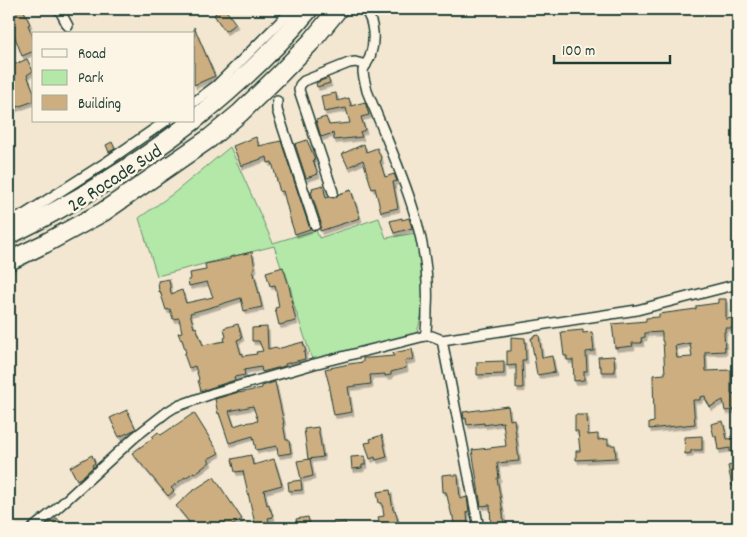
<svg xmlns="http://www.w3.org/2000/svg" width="747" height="537" font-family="Dekko,sans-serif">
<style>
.green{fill:#b3e8a9;stroke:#69926e}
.building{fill:#cdae81;stroke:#1f3d34;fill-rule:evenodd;filter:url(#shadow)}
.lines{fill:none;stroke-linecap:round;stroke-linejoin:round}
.street-casing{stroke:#1f3d34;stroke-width:12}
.highway-casing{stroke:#1f3d34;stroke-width:21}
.street{stroke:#fcf5e5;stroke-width:9}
.highway{stroke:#fcf5e5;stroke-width:18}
.labels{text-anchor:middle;stroke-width:5;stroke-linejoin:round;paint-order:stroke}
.street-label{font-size:20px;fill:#1f3d34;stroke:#fcf5e5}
</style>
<defs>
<filter id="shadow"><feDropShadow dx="2" dy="3.5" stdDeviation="0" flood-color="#0004"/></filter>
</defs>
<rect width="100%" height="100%" fill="#f3e7d1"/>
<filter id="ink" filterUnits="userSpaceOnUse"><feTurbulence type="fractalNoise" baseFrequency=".02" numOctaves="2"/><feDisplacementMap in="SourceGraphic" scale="10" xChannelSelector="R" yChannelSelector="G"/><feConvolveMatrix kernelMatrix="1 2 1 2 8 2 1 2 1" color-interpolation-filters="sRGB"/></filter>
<g filter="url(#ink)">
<path class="green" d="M 230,147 L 273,243 L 316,230 L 319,238 L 379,218 L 386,238 L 416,233 C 419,251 426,279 424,297 C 423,310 420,323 416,336 L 313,362 L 274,246 L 157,276 L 139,218 L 174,193 Z"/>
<g class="building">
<path d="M 12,9 L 23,9 L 30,24 L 28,25 L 34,39 L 34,51 L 22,56 L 13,32 L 9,26 L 9,10 Z"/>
<path d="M 213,9 L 225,9 L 236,24 L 225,31 L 214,15 L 216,13 Z"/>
<path d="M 194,27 L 215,76 L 194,85 Z"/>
<path d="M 27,59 L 33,71 L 27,75 L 34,92 L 34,101 L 9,110 L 9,67 Z"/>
<path d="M 328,78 L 330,83 L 317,87 L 316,83 Z"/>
<path d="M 336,93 L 337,101 L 349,98 L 351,106 L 365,102 L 369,115 L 361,117 L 365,130 L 360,132 L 362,137 L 334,140 L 333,133 L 321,137 L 316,120 L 326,117 L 329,125 L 350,123 L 346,108 L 324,112 L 321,96 Z"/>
<path d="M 256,137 L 259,146 L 281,141 L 310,229 L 295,234 L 291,222 L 283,191 L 280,192 L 272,162 L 268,163 L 267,157 L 241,166 L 233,146 Z"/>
<path d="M 307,140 L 315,159 L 313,160 L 318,174 L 306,178 L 295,144 Z"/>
<path d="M 112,142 L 115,149 L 109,152 L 106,145 Z"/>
<path d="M 364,144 L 366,152 L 377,148 L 382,160 L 380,161 L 385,177 L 394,174 L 397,181 L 393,182 L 398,208 L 381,212 L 375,188 L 372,189 L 363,160 L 348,167 L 342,154 Z"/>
<path d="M 323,185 L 326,198 L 329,197 L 334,198 L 339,194 L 351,190 L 360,218 L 320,231 L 320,229 L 321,223 L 311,192 L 313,191 L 312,188 Z"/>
<path d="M 402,218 L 402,220 L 409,218 L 412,228 L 394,233 L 390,221 Z"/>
<path d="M 252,252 L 255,268 L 253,269 L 262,307 L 244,311 L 241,298 L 212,307 L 190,313 L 194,328 L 196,327 L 203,345 L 225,341 L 224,338 L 226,337 L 224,328 L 238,324 L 242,338 L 237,340 L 241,354 L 243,353 L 243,356 L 257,354 L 256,352 L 263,351 L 259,341 L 252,341 L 252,328 L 267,327 L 268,349 L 276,347 L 277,349 L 303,342 L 306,352 L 304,352 L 305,359 L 285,364 L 285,366 L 262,372 L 261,367 L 244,370 L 245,375 L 234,377 L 235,380 L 201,391 L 198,380 L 199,379 L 195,366 L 189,368 L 184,354 L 186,353 L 182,339 L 181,340 L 178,333 L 182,332 L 179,318 L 173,319 L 170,309 L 166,310 L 160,291 L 159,292 L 158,281 L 169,279 L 171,294 L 182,290 L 186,303 L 213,297 L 207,282 L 189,286 L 188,280 L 191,279 L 190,273 L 206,270 L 205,264 L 230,259 L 230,257 Z"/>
<path d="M 283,267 L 289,286 L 292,300 L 291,300 L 296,321 L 279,325 L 275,308 L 279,307 L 275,285 L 270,286 L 266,272 Z"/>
<path d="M 718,299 L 726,299 L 726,319 L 733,318 L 733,328 L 725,328 L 725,332 L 724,332 L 725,351 L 705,352 L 706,371 L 731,370 L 731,394 L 738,393 L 738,409 L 725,411 L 723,400 L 710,407 L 706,400 L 705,396 L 700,397 L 700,400 L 693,400 L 695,424 L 649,429 L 649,423 L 654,422 L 653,375 L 665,374 L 663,341 L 662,341 L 662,332 L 645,333 L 645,337 L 641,338 L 642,343 L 632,343 L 633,346 L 615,348 L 612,324 L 646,321 L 646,318 L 659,317 L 659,314 L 696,309 L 696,306 L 718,303 ZM 690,343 L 692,357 L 677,358 L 675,346 Z"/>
<path d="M 583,330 L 583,333 L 592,332 L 594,351 L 586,352 L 587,371 L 584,371 L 584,380 L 574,381 L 573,360 L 567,360 L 567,356 L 564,356 L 561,332 Z"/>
<path d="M 539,335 L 542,358 L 552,356 L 555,372 L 537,375 L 531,338 L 533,338 L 533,336 Z"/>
<path d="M 511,337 L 525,338 L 526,360 L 522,360 L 523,388 L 516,388 L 516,365 L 507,366 L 507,351 L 511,351 Z"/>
<path d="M 412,349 L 414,359 L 405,361 L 406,368 L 391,372 L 391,375 L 385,376 L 385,374 L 370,375 L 371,384 L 348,387 L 352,412 L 334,415 L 329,389 L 330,388 L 325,369 L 349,364 L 363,362 L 363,358 L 369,358 L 394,356 L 393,353 Z"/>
<path d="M 614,356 L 615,372 L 601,372 L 601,366 L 599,366 L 598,357 Z"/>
<path d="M 504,361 L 504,374 L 477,375 L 477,362 Z"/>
<path d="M 275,382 L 284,423 L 283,423 L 286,440 L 289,440 L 291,453 L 278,455 L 277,446 L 256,450 L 253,436 L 229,443 L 219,413 L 218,414 L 215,399 L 239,392 L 239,393 L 262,388 L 262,386 ZM 253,406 L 258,421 L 243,423 L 234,426 L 229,411 Z"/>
<path d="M 508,406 L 510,420 L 514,419 L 519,461 L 497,463 L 499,478 L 497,478 L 503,513 L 504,528 L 491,528 L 490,505 L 481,506 L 472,450 L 506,446 L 503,422 L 484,425 L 484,423 L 467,425 L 466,418 L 464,419 L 463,412 Z"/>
<path d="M 127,410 L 136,429 L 119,437 L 110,418 Z"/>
<path d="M 194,413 L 219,453 L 208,459 L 210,462 L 201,469 L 195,473 L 194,472 L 185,478 L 185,477 L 171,488 L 174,491 L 168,496 L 132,453 L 153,438 L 152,437 L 158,432 L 161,435 Z"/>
<path d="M 575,415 L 587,415 L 588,435 L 598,434 L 598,440 L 608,439 L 608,445 L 615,445 L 616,458 L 576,460 L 576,451 L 580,451 L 578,431 L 575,431 Z"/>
<path d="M 723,421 L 727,439 L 738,438 L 738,451 L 730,452 L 730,448 L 718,450 L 716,436 L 714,437 L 711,424 Z"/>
<path d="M 318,427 L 323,457 L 308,459 L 304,429 Z"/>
<path d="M 382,435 L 387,457 L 376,460 L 375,457 L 370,459 L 365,443 L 371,442 L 370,439 Z"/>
<path d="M 702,436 L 702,450 L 691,450 L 691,453 L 685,454 L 684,437 Z"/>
<path d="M 92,455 L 95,463 L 92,465 L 93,467 L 82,477 L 77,480 L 70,467 Z"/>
<path d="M 251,455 L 253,465 L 274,459 L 282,485 L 264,490 L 267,505 L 269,504 L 270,510 L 271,510 L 273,517 L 268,518 L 270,524 L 256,528 L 243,471 L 235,472 L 232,459 Z"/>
<path d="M 365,456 L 365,465 L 362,465 L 362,468 L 352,469 L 351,457 Z"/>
<path d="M 310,459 L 313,476 L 301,479 L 297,461 Z"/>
<path d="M 736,464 L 737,468 L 738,468 L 738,485 L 732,486 L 728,466 Z"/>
<path d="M 452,474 L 452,475 L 458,475 L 460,499 L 467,497 L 469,512 L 467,512 L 468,528 L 454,528 L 453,516 L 452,516 L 446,492 L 443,492 L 442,475 Z"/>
<path d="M 214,477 L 242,519 L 228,528 L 194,528 L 176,506 L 191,492 Z"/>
<path d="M 301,480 L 302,490 L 289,491 L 288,482 Z"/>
<path d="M 390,490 L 393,510 L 395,510 L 396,513 L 399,526 L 396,527 L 397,528 L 381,528 L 378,517 L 384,516 L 382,503 L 379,503 L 377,492 Z"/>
<path d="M 308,517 L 311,528 L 298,528 L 296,519 Z"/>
<path d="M 57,518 L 65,528 L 44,528 Z"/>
<path d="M 345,522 L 346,528 L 328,528 L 327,525 Z"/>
</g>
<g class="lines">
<defs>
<g id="street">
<path d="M 59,9 L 68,26"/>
<path d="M 277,101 L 277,110 L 315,225"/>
<path d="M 194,102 L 217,85 L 293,9"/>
<path d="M 333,192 L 299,90 L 300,85 L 304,81 L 349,63 L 355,62 L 366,65"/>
<path d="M 9,220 L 25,214 L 108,161 L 166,121"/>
<path d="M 425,336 L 432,336 L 442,340 L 479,528"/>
<path d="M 442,340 L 637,310 L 738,284"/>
<path d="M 33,528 L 55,510 L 135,437 L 167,412 L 175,407 L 214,393 L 314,364 L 425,336 C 427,328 427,318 427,309 C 432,233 395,160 367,91 C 366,85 363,77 363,71 C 364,66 368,62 370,57 C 375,42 375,21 364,9"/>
</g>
<g id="highway">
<path d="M 194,120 C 235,87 275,50 309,9"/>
<path d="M 9,235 C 75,203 135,166 193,121"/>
<path d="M 9,261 L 44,244 L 103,212 L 210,138 L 240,113 L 278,76 L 312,41 L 338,9"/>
</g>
</defs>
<use href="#street" class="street-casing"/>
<use href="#highway" class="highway-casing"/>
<use href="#street" class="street"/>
<use href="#highway" class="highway"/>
</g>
</g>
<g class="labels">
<g class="street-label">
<text transform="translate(114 177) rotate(-33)" y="7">2e Rocade Sud</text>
</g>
</g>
<rect width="747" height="537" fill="none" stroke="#fcf5e5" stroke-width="30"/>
<rect x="15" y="15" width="717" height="507" fill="none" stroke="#1f3d34" stroke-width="2" filter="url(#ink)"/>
<rect x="32" y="32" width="162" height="90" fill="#fcf5e5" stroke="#a4ab9e"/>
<rect x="42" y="49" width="25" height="8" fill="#fcf5e5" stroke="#a4ab9e"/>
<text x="78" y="58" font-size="15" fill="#1f3d34">Road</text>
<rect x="42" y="70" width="25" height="15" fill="#b3e8a9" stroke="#a4ab9e"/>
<text x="78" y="82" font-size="15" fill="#1f3d34">Park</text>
<rect x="42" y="95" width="25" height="15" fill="#cdae81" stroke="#a4ab9e"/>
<text x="78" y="108" font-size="15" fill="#1f3d34">Building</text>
<path d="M554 55v8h116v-8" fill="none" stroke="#1f3d34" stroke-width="2.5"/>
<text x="562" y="55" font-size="15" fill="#1f3d34" stroke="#fcf5e5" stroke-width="4" paint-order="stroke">100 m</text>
</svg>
